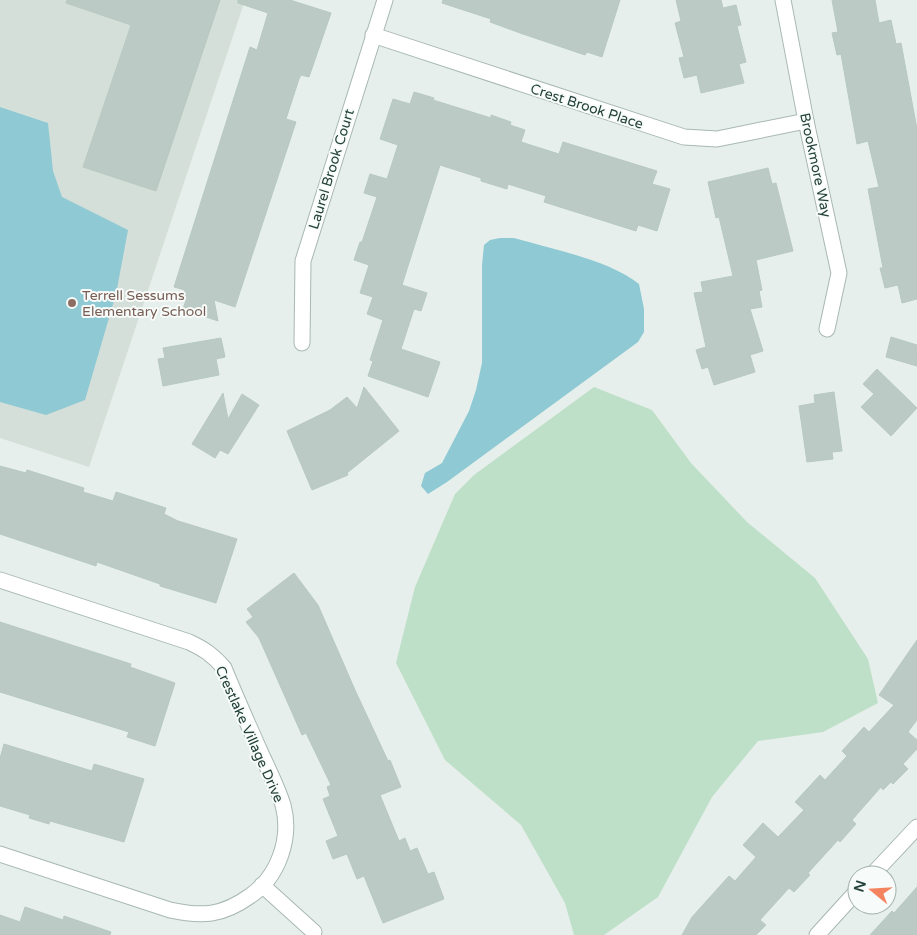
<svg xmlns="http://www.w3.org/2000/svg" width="917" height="935" font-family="'Varela Round',sans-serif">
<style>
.built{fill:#d4dfda}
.green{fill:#bfe0c8}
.water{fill:#8ec9d4}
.building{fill:#bbcac4;stroke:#b8c9c2}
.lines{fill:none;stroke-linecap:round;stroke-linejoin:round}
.street-casing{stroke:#a8b8b2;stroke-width:17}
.street{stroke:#fff;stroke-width:15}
.education-dot{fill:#8d6e63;stroke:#f7fbf9;stroke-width:2}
.labels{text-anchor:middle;stroke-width:4;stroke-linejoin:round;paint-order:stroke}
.street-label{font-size:14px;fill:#24423a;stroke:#f7fbf9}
.education-label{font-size:14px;fill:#785e54;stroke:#f7fbf9;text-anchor:start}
</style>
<rect width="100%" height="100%" fill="#e6efeb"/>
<path class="built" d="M 0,0 L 245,0 L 89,467 L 0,438 Z"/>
<path class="green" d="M 594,387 L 652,410 L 691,463 L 747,522 L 815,578 L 868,659 L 878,703 L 823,732 L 758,741 L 712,797 L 658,897 L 604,935 L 574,935 L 565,903 L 521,825 L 445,760 L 396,663 L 415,587 L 455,494 L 474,475 Z"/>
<g class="water">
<path d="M 0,107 L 48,123 L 53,171 L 62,197 L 128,230 L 116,294 L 85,400 L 46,415 L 0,402 Z"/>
<path d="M 500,238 L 514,238 C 552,249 609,260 639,284 L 644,309 L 644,332 L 638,342 L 447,482 L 428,494 L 421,486 L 425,473 L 442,463 L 469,411 L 476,390 L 482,363 L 482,265 L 484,245 L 490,240 Z"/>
</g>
<g class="building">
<path d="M 67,0 L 220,0 L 156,191 L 83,167 L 131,25 L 66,3 Z"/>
<path d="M 238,0 L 290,0 L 331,13 L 309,77 L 301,75 L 299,79 L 286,119 L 296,122 L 235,307 L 214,300 L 218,321 L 183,309 L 186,300 L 182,299 L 185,290 L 174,287 L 250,47 L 257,50 L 268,13 L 238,3 Z"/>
<path d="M 443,0 L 620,0 L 602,57 L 587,52 L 585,55 L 520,33 L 490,22 L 491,19 L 442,3 Z"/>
<path d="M 676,0 L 721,0 L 723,8 L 736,5 L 741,25 L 737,26 L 746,62 L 739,64 L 744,83 L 701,93 L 697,75 L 684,78 L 679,58 L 684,57 L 675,23 L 681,21 Z"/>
<path d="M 832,0 L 875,0 L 879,23 L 891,20 L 896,44 L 901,43 L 917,129 L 917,299 L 902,303 L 898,285 L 885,288 L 880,268 L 883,268 L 868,189 L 879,187 L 868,141 L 857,144 L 841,54 L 837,55 L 832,33 L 838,32 Z"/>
<path d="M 414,92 L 434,98 L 433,100 L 491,118 L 491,115 L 511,122 L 510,125 L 525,130 L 521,142 L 559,154 L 563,142 L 657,171 L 652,184 L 670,189 L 657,231 L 638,225 L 636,231 L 544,202 L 546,196 L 508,184 L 507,189 L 481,181 L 481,178 L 440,165 L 402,285 L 427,293 L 421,311 L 414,309 L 401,349 L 440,362 L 428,397 L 368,376 L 373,361 L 370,360 L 383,320 L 367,314 L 373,297 L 360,293 L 369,265 L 354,260 L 360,242 L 362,242 L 377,197 L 364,193 L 370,174 L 387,179 L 398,145 L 380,139 L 393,99 L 410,104 Z"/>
<path d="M 768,168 L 772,184 L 776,183 L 793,251 L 756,260 L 762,290 L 759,291 L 762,307 L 750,309 L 763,351 L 750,355 L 755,372 L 714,385 L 708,367 L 702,369 L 696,350 L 706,347 L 694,293 L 703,292 L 701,282 L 733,276 L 719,217 L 716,218 L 708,182 Z"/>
<path d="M 891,337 L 917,345 L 917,366 L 886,357 Z"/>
<path d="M 221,338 L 225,357 L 216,359 L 219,375 L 163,386 L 158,359 L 165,358 L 163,348 Z"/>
<path d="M 877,369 L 917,408 L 891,436 L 861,407 L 874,394 L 863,384 Z"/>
<path d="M 364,387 L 399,431 L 347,473 L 348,475 L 312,490 L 287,431 L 330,410 L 347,397 L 357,408 Z"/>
<path d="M 834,392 L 842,451 L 832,452 L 833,459 L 807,462 L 799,406 L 815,403 L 814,395 Z"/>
<path d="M 223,393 L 228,419 L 242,394 L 259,405 L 228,454 L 220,450 L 215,458 L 192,444 Z"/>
<path d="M 0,466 L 26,473 L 27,470 L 84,488 L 83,492 L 113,501 L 116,492 L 166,508 L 164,514 L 178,521 L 237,539 L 216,603 L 160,586 L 160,584 L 97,562 L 96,566 L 0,534 Z"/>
<path d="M 294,573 L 318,605 L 355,690 L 388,761 L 390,760 L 401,787 L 380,795 L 399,841 L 405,838 L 410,851 L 417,848 L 428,874 L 434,872 L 444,899 L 383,923 L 364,876 L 357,879 L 347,854 L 333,859 L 326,841 L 338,836 L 323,799 L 330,796 L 327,787 L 331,785 L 306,733 L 302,735 L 259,638 L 246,622 L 253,617 L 247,609 Z"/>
<path d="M 0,622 L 131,664 L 130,667 L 175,683 L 155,746 L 127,737 L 129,732 L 0,692 Z"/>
<path d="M 917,640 L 917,720 L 908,732 L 917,740 L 917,749 L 903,764 L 908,769 L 893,784 L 891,782 L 883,790 L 881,787 L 852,820 L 856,824 L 840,842 L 838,840 L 808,873 L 810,875 L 794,892 L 789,888 L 760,920 L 766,925 L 756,935 L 682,935 L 692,917 L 729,876 L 735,881 L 756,857 L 743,845 L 763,823 L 778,837 L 804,810 L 795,802 L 820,775 L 825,780 L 847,756 L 842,751 L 864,727 L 869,732 L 894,705 L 879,695 Z"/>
<path d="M 4,744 L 92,771 L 94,764 L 144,779 L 124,842 L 50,821 L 49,824 L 29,818 L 30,815 L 0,806 L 0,758 Z"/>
<path d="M 917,887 L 917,935 L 870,935 L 892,911 L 894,913 Z"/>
<path d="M 25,907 L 63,920 L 64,916 L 111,932 L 110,935 L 0,935 L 0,915 L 20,922 Z"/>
</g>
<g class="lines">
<defs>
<g id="street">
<path d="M 783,0 L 806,121 L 839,273 L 827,329"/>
<path d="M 373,35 L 684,137 L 717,139 L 806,121"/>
<path d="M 302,343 L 303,261 L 385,0"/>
<path d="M 0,580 L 189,642 C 204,649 213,655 224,668 C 235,695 247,722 259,749 C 267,767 277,786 283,805 C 292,839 278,877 250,896 C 222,916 202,917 170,910 L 0,854"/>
<path d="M 872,875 L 917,827"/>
<path d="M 262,885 L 314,932"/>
<path d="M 817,935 L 857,891"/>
</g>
</defs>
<use href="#street" class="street-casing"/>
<use href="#street" class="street"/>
</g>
<circle class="education-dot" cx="72" cy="303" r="5"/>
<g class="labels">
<g class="street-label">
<text transform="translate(587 106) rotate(18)" y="5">Crest Brook Place</text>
<text transform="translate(816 165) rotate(78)" y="5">Brookmore Way</text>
<text transform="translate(331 169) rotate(-73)" y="5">Laurel Brook Court</text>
<text transform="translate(250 734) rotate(66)" y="5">Crestlake Village Drive</text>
</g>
<g class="education-label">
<text x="82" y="300">Terrell Sessums<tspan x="82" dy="16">Elementary School</tspan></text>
</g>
</g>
<g transform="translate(872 890) rotate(288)"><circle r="24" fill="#f7fbf9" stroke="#a3b1ad"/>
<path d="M0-4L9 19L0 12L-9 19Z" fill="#f4845f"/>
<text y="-8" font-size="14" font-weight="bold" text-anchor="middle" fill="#24423a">N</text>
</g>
</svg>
